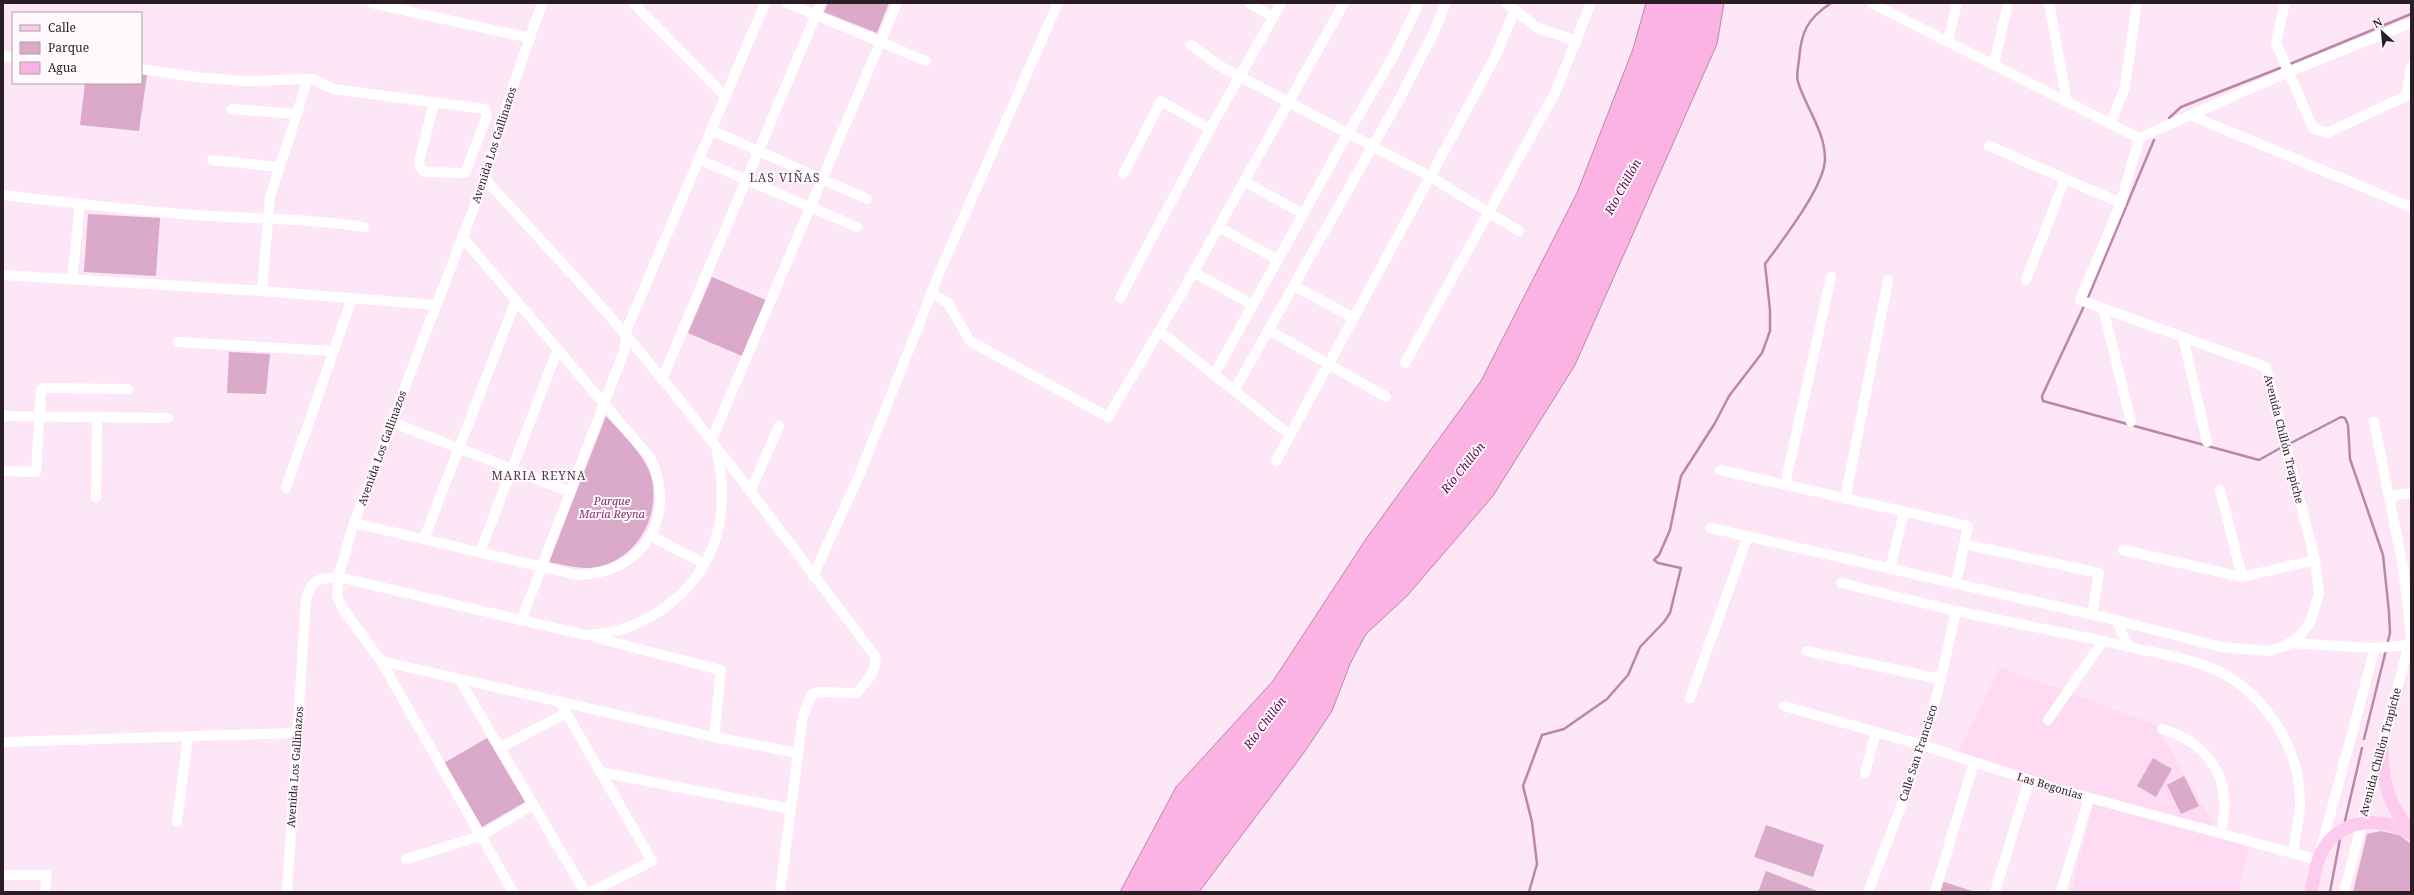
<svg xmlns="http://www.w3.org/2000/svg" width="2414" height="895" font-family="'Noto Serif',serif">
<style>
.built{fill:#fedbf2}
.green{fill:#dba9ca}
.water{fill:#fbb3e3;stroke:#bc86aa}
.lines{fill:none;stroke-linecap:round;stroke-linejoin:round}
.stream{stroke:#bc86aa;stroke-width:2.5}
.minor{stroke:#fff;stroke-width:10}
.major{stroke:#fdcbed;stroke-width:13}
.labels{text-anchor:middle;stroke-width:4;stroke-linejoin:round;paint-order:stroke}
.street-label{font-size:11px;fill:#281e24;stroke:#fff9fd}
.park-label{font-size:11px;font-style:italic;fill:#82306c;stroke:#fff9fd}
.neighbourhood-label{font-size:12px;letter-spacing:1px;fill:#4f3948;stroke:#fff9fd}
.water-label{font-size:12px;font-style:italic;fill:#5b0649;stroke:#fff9fd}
</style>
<rect width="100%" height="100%" fill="#fde6f5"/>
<path class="built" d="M 2000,667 L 2156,725 L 2215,827 L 2249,848 L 2238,892 L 2071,892 L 2093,804 L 1954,760 Z"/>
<g class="green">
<path d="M 828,3 L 889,3 L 877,33 L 824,12 Z"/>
<path d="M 141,74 L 147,75 L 139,131 L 80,125 L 85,83 L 141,83 Z"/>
<path d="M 88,214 L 160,218 L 156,276 L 84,272 Z"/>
<path d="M 712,277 L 766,300 L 742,356 L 688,333 Z"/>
<path d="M 229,352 L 270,354 L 266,394 L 227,393 Z"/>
<path d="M 606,416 C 621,433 644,453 651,476 C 662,514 637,560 597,567 C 580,570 565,565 549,562 Z"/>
<path d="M 487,738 L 525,802 L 482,827 L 444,763 Z"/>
<path d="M 2153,758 L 2172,769 L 2156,797 L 2137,786 Z"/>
<path d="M 2184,776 L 2199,806 L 2181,814 L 2167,785 Z"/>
<path d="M 1766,825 L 1824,845 L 1813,877 L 1754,857 Z"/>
<path d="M 2381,831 L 2399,835 L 2411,844 L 2411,892 L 2353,892 L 2367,834 Z"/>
<path d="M 1766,871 L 1820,892 L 1758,892 Z"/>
<path d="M 1938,880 L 1975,892 L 1934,892 Z"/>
</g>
<path class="water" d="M 1646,3 L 1724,3 L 1717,44 L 1575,365 L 1493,496 L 1407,596 L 1366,634 L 1350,664 L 1332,711 L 1303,754 L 1199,892 L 1120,892 L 1176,787 L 1273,681 L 1366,539 L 1481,381 L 1577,193 L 1633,49 Z"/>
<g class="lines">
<g class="stream">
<path d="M 2290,64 L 2411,14"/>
<path d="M 2169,118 L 2181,107 L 2280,68"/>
<path d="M 2087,300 L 2154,140"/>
<path d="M 2085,304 L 2042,396 L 2043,401 L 2259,460 L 2284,446"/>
<path d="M 2289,444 L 2341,417 L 2345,418 L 2348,425 L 2350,459 L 2383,555 L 2389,612 L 2390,633 L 2387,645"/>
<path d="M 2364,739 L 2386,650"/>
<path d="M 2345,821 L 2362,748"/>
<path d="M 1529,892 L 1537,864 L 1532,822 L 1523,786 L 1542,735 L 1564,729 L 1607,699 L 1628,675 L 1640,647 L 1664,622 L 1670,613 L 1681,568 L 1658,563 L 1654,560 L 1659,555 L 1670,530 L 1681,476 L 1715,423 L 1729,396 L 1762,353 L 1770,331 L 1770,310 L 1765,264 C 1781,242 1825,186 1825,159 C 1825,131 1806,108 1798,82 C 1796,76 1798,67 1799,60 C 1801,32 1807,19 1831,3"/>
<path d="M 2330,892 L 2340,839"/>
</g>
<g class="minor">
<path d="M 372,3 L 530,38"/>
<path d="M 633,3 L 725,96"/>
<path d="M 787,3 L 926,61"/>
<path d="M 1249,3 L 1273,17"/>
<path d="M 1506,3 L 1538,28 L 1577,41"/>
<path d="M 2049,3 L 2067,102"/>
<path d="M 2285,3 L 2276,43 L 2313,128 L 2327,133 L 2406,96 L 2411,67"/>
<path d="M 1873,4 L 2139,138 L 2288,72 L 2411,23"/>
<path d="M 1948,42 L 1957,3"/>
<path d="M 1191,45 L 1218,65 L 1431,177 L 1519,231"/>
<path d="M 3,56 L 13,57"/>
<path d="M 1994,65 L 2008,3"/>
<path d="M 141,69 L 195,77 L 243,81 L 313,79 L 333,89 L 485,109 L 487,116 L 465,173 L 424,172 L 420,167 L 419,161 L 434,103"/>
<path d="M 232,109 L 296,114"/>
<path d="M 2190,115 L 2411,207"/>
<path d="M 2110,124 L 2125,87 L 2137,3"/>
<path d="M 1210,129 L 1281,3"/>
<path d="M 711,130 L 867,199"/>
<path d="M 1989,146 L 2121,203"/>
<path d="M 698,159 L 857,227"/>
<path d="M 212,160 L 279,167"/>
<path d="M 485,179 C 532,231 581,282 626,335 C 714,439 793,549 875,656 C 879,668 865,684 857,693 L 819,692 L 812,694 L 803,715 L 780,892"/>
<path d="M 1244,181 L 1303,214"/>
<path d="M 3,195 C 73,203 142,212 212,216 C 263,219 314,219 364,227"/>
<path d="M 1219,227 L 1278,260"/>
<path d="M 1193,272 L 1253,305"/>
<path d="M 3,275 L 262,291 L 436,305"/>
<path d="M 72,280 L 80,204"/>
<path d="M 2026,280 L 2065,179"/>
<path d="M 1294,286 L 1354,318"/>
<path d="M 262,291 L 270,197 L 308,79"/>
<path d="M 932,293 L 948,303 L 970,341 L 1108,417 L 1180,296 L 1344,3"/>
<path d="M 1120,298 L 1210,129 L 1161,101 L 1123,174"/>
<path d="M 2103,308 L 2131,422"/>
<path d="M 1269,330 L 1386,397"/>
<path d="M 1159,331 L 1290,435"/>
<path d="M 2183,337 L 2207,442"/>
<path d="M 178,342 L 333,351"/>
<path d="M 1405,363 L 1556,91 L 1591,3"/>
<path d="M 1214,375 L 1348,133 L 1393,57 L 1419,3"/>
<path d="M 662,379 L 821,3"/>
<path d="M 1234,391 L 1400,98 L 1434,32 L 1446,3"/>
<path d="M 3,416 L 168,418"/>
<path d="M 392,422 L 570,492"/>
<path d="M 711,441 L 897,3"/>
<path d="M 1276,461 L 1494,59 L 1515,10"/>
<path d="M 1720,470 L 1968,526 L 1956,584"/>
<path d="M 3,471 L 36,472 L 41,390 L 44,388 L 128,389"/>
<path d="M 1785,485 L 1831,277"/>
<path d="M 286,488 L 352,298"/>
<path d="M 751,490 L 779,426"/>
<path d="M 2220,490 L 2242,577"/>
<path d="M 96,497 L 97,418"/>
<path d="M 1845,499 L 1888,281"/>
<path d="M 2390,501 L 2396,495 L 2411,493"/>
<path d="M 354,523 L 577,575 C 642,574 678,518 651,459 L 462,237"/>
<path d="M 1711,528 L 2116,620 L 2221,647 L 2268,651 L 2285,646 L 2300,636 L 2310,623 L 2319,594 L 2315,560 L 2266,367 L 2080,300 L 2121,203 L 2139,138"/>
<path d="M 651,536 L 703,563"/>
<path d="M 424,539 L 516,300"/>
<path d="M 1964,544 L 2099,573 L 2092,614"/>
<path d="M 2123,550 L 2242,577 L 2315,560"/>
<path d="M 480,552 L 558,349"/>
<path d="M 1890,569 L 1904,512"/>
<path d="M 813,576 L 858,478 L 943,264 L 1058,3"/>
<path d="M 1841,583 L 1956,611 L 2103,641"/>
<path d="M 2116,620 L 2129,647 C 2155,653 2184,657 2209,667 C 2261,688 2298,743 2300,798 C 2301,816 2295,835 2293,853"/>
<path d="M 521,621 L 624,351 L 627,329 L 765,3"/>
<path d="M 597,638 L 721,670 L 714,737"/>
<path d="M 2290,643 L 2375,648 L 2411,645"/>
<path d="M 1807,651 L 1941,679"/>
<path d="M 381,661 L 714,737 L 798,753"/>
<path d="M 459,679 L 585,892"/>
<path d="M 1690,698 L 1748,536"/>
<path d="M 560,702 L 652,861 L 591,892"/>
<path d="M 1784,706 L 1922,745 L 2061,790 L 2318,860 L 2375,648"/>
<path d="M 2048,720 L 2103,641 L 2129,647"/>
<path d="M 2162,729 C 2194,738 2221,762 2224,796 C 2226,808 2223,821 2221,833"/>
<path d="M 3,742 L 297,733"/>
<path d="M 500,748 L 566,713"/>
<path d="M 600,772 L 791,809"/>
<path d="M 1865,773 L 1876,732"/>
<path d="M 177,822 L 188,736"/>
<path d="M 406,859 L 481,836 L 533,804"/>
<path d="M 3,875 L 47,875 L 45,892"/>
<path d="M 287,892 L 306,599 C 313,577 317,580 338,577 L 354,523 L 411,371 L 485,179 L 509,98 L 542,3"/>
<path d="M 513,892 L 381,661 L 343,609 L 337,596 L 338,577 L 585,635 C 648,633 705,589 719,526 C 724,501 722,476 717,451"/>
<path d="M 1868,892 C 1891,834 1913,777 1931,717 C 1941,682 1948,646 1956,611"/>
<path d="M 1935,892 L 1974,762"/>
<path d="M 1995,892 L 2029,780"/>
<path d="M 2061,892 L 2089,798"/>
<path d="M 2344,892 L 2411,636 L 2403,567 L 2374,422"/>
</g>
<g class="major">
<path d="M 2382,749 C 2382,781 2389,806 2410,830"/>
<path d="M 2311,892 C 2314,878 2316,860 2324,848 C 2344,817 2382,817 2411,834"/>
</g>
</g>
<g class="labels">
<g class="street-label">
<text transform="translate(494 145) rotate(-72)" y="4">Avenida Los Gallinazos</text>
<text transform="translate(2284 439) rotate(76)" y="4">Avenida Chillón Trapiche</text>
<text transform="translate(382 448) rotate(-70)" y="4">Avenida Los Gallinazos</text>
<text transform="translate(2380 752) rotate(-75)" y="4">Avenida Chillón Trapiche</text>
<text transform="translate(1918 753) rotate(-72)" y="4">Calle San Francisco</text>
<text transform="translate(295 767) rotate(-86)" y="4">Avenida Los Gallinazos</text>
<text transform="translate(2050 786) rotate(17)" y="4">Las Begonias</text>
</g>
<g class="park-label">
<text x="612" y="505">Parque<tspan x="612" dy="13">Maria Reyna</tspan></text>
</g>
<g class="neighbourhood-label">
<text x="785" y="182">LAS VIÑAS</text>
<text x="539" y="480">MARIA REYNA</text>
</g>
<g class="water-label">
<text transform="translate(1623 187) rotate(-61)" y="4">Río Chillón</text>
<text transform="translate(1463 468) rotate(-51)" y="4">Río Chillón</text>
<text transform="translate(1265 723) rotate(-53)" y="4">Río Chillón</text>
</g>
</g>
<rect width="2414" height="895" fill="none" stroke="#281e24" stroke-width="8"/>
<rect x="12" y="12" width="130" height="72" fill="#fff9fd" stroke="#a9a1a6"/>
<rect x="20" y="25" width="20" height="6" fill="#fdcbed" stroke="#a9a1a6"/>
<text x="48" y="32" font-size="12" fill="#281e24">Calle</text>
<rect x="20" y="42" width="20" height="12" fill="#dba9ca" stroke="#a9a1a6"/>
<text x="48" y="52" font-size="12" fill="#281e24">Parque</text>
<rect x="20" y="62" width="20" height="12" fill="#fbb3e3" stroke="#a9a1a6"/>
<text x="48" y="72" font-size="12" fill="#281e24">Agua</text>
<g transform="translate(2382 32) rotate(333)" stroke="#fff9fd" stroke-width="3" paint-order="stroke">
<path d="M0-3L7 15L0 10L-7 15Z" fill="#281e24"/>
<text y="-6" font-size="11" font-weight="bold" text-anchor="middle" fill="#281e24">N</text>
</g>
</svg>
